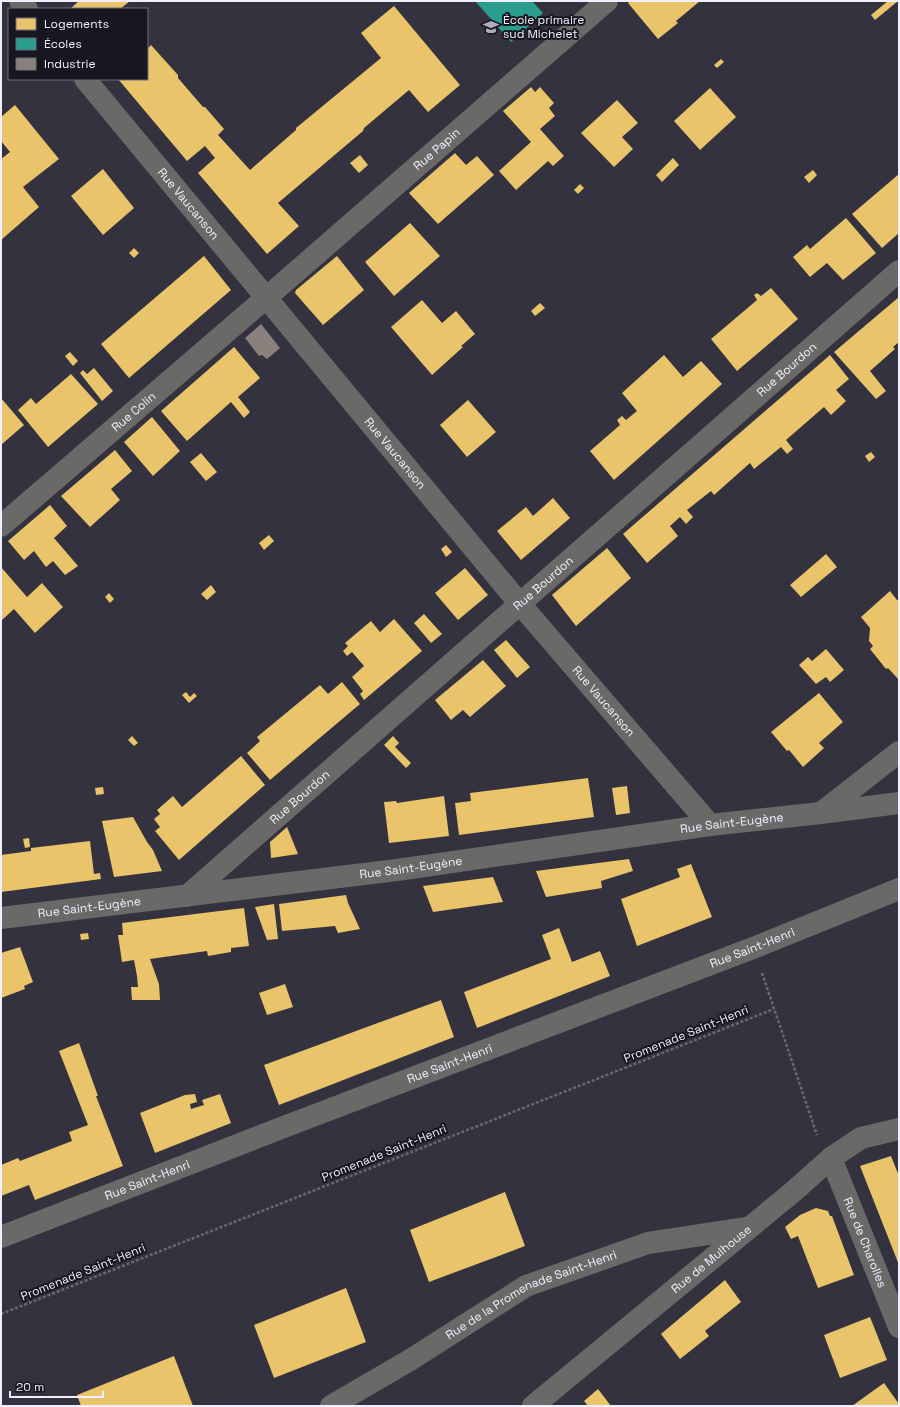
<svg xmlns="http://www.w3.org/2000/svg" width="900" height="1407" font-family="'Space Grotesk',sans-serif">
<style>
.homes{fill:#e9c46a}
.schools{fill:#2a9d8f}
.industry{fill:#8a817c}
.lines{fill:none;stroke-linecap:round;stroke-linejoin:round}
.path{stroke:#6a696d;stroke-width:2.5;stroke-dasharray:3 2;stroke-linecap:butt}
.street{stroke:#6b6968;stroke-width:22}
.labels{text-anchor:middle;stroke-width:4;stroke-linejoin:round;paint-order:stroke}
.poi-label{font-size:12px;fill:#f0efff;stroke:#171621;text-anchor:start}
.street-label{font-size:12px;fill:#f0efff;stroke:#171621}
</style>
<rect width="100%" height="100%" fill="#33323e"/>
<g class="homes">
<path d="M 79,1 L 130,1 L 120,9 L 70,9 Z"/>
<path d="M 630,1 L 700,1 L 676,21 L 678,23 L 658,39 L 628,3 Z"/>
<path d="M 888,1 L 898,1 L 875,20 L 871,15 Z"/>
<path d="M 394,6 L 460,85 L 428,112 L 409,90 L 364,128 L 363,131 L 278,203 L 299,226 L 267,254 L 198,173 L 215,158 L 205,146 L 187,161 L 118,79 L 147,79 L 147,49 L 151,45 L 178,75 L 178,78 L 203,107 L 205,107 L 224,129 L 218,135 L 250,170 L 296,130 L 296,128 L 381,58 L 361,33 Z"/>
<path d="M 721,59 L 724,62 L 717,68 L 714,65 Z"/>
<path d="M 531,87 L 535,92 L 540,87 L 554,103 L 549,108 L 555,116 L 540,129 L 564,156 L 553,166 L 548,161 L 516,190 L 499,171 L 531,142 L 503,111 Z"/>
<path d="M 710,88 L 736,117 L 700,150 L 674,121 Z"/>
<path d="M 617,100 L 638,123 L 622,137 L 633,149 L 614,167 L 581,133 Z"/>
<path d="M 15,105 L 59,159 L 23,187 L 39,207 L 1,240 L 1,159 L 10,152 L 1,141 L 1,117 Z"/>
<path d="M 455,153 L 466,165 L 477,156 L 494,175 L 438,224 L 409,193 Z"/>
<path d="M 360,155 L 368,165 L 359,173 L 350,163 Z"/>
<path d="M 673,158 L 679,165 L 662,182 L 656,175 Z"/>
<path d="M 103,169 L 134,208 L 103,235 L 71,196 Z"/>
<path d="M 813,170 L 817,175 L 809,183 L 804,177 Z"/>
<path d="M 899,174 L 899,233 L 882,248 L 852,214 Z"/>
<path d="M 580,184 L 584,188 L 578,194 L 574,190 Z"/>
<path d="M 846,218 L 876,253 L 843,280 L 827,263 L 810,277 L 793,257 L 807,245 L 810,249 Z"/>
<path d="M 410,223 L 440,256 L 394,296 L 365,262 Z"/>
<path d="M 134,248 L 139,253 L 134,258 L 129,253 Z"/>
<path d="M 204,256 L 231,290 L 129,378 L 101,344 Z"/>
<path d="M 337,256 L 364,290 L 323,325 L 295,293 L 296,290 Z"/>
<path d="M 771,288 L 798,319 L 737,371 L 711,339 L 757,300 L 754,295 L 757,293 L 761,296 Z"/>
<path d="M 899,297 L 899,342 L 893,347 L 895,349 L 870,371 L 886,391 L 876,399 L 834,352 Z"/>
<path d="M 422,300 L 442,323 L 456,311 L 475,334 L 461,346 L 463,347 L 432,375 L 391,327 Z"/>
<path d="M 540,303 L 545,308 L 535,316 L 531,311 Z"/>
<path d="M 234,347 L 260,378 L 238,397 L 250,412 L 244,418 L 231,402 L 187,441 L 161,411 Z"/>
<path d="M 70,352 L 78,361 L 73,366 L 65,356 Z"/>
<path d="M 664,355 L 683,377 L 701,361 L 722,384 L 614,480 L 590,451 L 620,425 L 617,420 L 622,416 L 626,420 L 637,411 L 622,393 Z"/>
<path d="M 830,355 L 849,379 L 836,390 L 846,401 L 831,415 L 824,407 L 786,440 L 793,449 L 787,454 L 781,447 L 754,469 L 750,463 L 714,495 L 711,491 L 687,510 L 693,517 L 686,524 L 680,517 L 670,526 L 678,536 L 647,563 L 623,534 Z"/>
<path d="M 94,368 L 113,391 L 102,401 L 80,373 L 83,370 L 87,374 Z"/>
<path d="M 71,374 L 98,404 L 48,447 L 18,410 L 31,398 L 36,404 Z"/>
<path d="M 1,398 L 24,425 L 1,445 Z"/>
<path d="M 468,400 L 496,432 L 467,457 L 440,425 Z"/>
<path d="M 152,417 L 180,451 L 153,476 L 124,442 Z"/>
<path d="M 115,450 L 132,471 L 111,489 L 120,500 L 90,527 L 61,496 Z"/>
<path d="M 871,452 L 875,457 L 869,462 L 865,456 Z"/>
<path d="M 201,453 L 217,472 L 206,481 L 190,462 Z"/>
<path d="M 553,498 L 570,518 L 521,560 L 497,531 L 526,507 L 533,516 Z"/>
<path d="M 50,505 L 67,526 L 54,538 L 78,566 L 65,575 L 53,561 L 46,567 L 34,551 L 24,560 L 8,541 Z"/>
<path d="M 269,535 L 274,541 L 264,550 L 259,543 Z"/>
<path d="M 446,545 L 452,552 L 446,557 L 441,549 Z"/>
<path d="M 607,548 L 631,578 L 576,626 L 552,595 Z"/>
<path d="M 826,554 L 837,567 L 801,597 L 790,585 Z"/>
<path d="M 1,567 L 27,597 L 42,583 L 63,607 L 35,633 L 14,609 L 2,620 Z"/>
<path d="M 465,568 L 488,595 L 458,620 L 435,593 Z"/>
<path d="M 211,585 L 216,592 L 207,600 L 201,594 Z"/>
<path d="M 890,591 L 897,600 L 899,600 L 899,680 L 888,668 L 886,669 L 870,649 L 873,646 L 869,641 L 870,628 L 861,617 Z"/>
<path d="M 109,593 L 114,599 L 110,603 L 105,597 Z"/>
<path d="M 424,614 L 442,634 L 431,643 L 414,623 Z"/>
<path d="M 394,619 L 422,651 L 364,700 L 360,694 L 363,691 L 352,677 L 364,666 L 352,652 L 347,656 L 343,651 L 348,646 L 345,643 L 371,621 L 380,632 Z"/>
<path d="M 506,640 L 530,667 L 517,678 L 494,650 Z"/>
<path d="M 826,649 L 844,670 L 830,682 L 826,677 L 816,684 L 799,665 L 808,657 L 812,661 Z"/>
<path d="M 483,660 L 506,686 L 470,717 L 463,710 L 451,720 L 435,700 Z"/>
<path d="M 342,682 L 360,704 L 270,780 L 247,753 L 260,741 L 257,737 L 320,685 L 328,694 Z"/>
<path d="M 186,692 L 190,697 L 194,693 L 197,696 L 189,703 L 182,695 Z"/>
<path d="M 819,693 L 843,722 L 819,743 L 824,748 L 803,767 L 789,750 L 787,751 L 771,732 Z"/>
<path d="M 132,736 L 138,743 L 134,746 L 128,740 Z"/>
<path d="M 393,736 L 399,743 L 395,747 L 411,763 L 406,768 L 384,745 Z"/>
<path d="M 241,756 L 265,785 L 179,860 L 155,831 L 160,827 L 154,819 L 160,814 L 157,810 L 173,796 L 182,807 Z"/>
<path d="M 588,778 L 594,817 L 459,835 L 455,803 L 471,801 L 470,793 Z"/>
<path d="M 627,786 L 630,813 L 616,815 L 612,788 Z"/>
<path d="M 103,787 L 104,794 L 96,795 L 95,788 Z"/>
<path d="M 444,796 L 449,836 L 389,843 L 384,802 L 396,801 L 397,803 Z"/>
<path d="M 133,817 L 147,842 L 153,850 L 162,871 L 114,877 L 102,821 Z"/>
<path d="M 287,827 L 298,854 L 271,858 L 270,842 Z"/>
<path d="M 29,838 L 30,847 L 25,848 L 23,839 Z"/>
<path d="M 90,841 L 94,874 L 100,873 L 101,879 L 1,892 L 1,855 L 31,851 L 31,848 Z"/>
<path d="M 629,859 L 633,871 L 601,881 L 602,888 L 546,897 L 536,871 Z"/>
<path d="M 691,864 L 712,917 L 637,946 L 621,899 L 680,877 L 677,869 Z"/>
<path d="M 493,877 L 503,902 L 433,912 L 423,886 Z"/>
<path d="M 346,895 L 348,903 L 360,929 L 338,933 L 335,926 L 282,931 L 279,904 Z"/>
<path d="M 274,904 L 278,939 L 267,940 L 255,907 Z"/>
<path d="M 244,908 L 249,946 L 231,948 L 231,952 L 208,956 L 207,951 L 150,959 L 159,984 L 160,1000 L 132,1000 L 131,987 L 138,987 L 137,976 L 134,960 L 122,962 L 118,935 L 123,935 L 122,923 Z"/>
<path d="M 559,928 L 572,962 L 600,951 L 610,976 L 477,1028 L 464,992 L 551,959 L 542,935 Z"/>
<path d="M 88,933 L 89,939 L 81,940 L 80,934 Z"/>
<path d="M 20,947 L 33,982 L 24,986 L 25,989 L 1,998 L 1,953 Z"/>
<path d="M 285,984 L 293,1007 L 267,1015 L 259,993 Z"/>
<path d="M 441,1000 L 454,1037 L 279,1105 L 264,1065 L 375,1024 Z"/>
<path d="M 79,1043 L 98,1096 L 96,1096 L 123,1166 L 35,1200 L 29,1185 L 1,1196 L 1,1165 L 18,1158 L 20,1161 L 72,1141 L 69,1132 L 88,1125 L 59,1051 Z"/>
<path d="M 195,1094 L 197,1102 L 190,1104 L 191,1109 L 204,1105 L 202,1100 L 220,1094 L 231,1123 L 155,1153 L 140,1113 L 185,1095 Z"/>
<path d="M 891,1156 L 899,1176 L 899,1265 L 860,1166 Z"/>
<path d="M 505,1192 L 525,1246 L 429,1282 L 410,1230 Z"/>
<path d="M 816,1208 L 828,1211 L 830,1216 L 832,1216 L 854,1275 L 818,1288 L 798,1236 L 791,1239 L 785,1227 L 800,1215 Z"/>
<path d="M 725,1280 L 741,1302 L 705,1331 L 709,1336 L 680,1359 L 661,1334 Z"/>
<path d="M 346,1288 L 366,1342 L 274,1378 L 254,1325 Z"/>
<path d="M 870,1317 L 887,1360 L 840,1378 L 824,1335 Z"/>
<path d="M 174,1356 L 193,1406 L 81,1406 L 77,1395 Z"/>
<path d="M 884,1383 L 899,1404 L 899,1406 L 852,1406 Z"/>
<path d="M 598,1389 L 611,1406 L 588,1406 L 584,1401 Z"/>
</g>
<path class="schools" d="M 475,1 L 532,1 L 543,13 L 511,42 Z"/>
<path class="industry" d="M 261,324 L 280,348 L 267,359 L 262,355 L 259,356 L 245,338 Z"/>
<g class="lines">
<g class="path">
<path d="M 762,973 L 817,1135"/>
<path d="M 1,1314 L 774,1009"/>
</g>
<g class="street">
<path d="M 20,1 L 27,9"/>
<path id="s1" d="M 85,79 L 520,604 L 710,825"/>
<path id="s2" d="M 1,526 L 266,298 L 607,1"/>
<path d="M 821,813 L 899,752"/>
<path id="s3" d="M 187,896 L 899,271"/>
<path id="s4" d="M 1,918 L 397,870 L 710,825 L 821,813 L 899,803"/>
<path id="s5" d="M 831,1158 L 899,1327"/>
<path id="s6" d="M 1,1237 L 289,1125 L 753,948 L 899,889"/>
<path id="s7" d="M 331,1406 L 410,1360 L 526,1286 L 648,1243 L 747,1228"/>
<path id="s8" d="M 533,1406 L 794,1191 L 831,1158 L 861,1138 L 899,1129"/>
</g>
</g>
<defs>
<symbol id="school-bare" viewBox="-9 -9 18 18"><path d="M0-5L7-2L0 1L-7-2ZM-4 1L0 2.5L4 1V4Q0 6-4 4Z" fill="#aeadbb" stroke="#171621" stroke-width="2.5" paint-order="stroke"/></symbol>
</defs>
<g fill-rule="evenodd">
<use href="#school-bare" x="480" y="16" width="22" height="22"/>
</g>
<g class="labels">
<g class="poi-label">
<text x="503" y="24">École primaire<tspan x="503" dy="14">sud Michelet</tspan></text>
</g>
<g class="street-label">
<text dy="4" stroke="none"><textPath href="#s2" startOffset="576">Rue Papin</textPath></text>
<text dy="4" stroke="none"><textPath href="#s1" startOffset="162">Rue Vaucanson</textPath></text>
<text dy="4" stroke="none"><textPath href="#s3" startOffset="798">Rue Bourdon</textPath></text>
<text dy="4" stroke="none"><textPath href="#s2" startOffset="175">Rue Colin</textPath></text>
<text dy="4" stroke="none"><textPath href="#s1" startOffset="486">Rue Vaucanson</textPath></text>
<text dy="4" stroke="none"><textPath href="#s3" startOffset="474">Rue Bourdon</textPath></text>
<text dy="4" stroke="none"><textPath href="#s1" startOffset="810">Rue Vaucanson</textPath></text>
<text dy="4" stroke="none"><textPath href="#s3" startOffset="150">Rue Bourdon</textPath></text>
<text dy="4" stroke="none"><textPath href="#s4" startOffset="737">Rue Saint-Eugène</textPath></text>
<text dy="4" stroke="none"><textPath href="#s4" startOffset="413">Rue Saint-Eugène</textPath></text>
<text dy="4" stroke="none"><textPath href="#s4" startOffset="89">Rue Saint-Eugène</textPath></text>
<text dy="4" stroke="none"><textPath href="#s6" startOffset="805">Rue Saint-Henri</textPath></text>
<text transform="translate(686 1034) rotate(-22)" y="4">Promenade Saint-Henri</text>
<text dy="4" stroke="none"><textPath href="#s6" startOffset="481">Rue Saint-Henri</textPath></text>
<text transform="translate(384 1153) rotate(-22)" y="4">Promenade Saint-Henri</text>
<text dy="4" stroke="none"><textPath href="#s6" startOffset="157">Rue Saint-Henri</textPath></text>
<text dy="4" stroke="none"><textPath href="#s5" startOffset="91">Rue de Charolles</textPath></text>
<text dy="4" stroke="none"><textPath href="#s8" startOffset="231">Rue de Mulhouse</textPath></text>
<text transform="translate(83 1272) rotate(-22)" y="4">Promenade Saint-Henri</text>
<text dy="4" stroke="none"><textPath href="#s7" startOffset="230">Rue de la Promenade Saint-Henri</textPath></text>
</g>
</g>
<rect width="900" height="1407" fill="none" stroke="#f0efff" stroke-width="4"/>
<rect x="8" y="8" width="140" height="72" fill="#171621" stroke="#6e6d7a"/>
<rect x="16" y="18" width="20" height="12" fill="#e9c46a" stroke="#6e6d7a"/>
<text x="44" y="28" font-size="12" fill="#f0efff">Logements</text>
<rect x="16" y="38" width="20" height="12" fill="#2a9d8f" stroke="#6e6d7a"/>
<text x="44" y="48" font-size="12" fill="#f0efff">Écoles</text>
<rect x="16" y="58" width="20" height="12" fill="#8a817c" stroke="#6e6d7a"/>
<text x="44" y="68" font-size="12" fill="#f0efff">Industrie</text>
<path d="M10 1391v6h93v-6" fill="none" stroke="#f0efff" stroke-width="2"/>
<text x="16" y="1391" font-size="12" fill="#f0efff" stroke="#171621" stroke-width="3" paint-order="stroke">20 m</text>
</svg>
